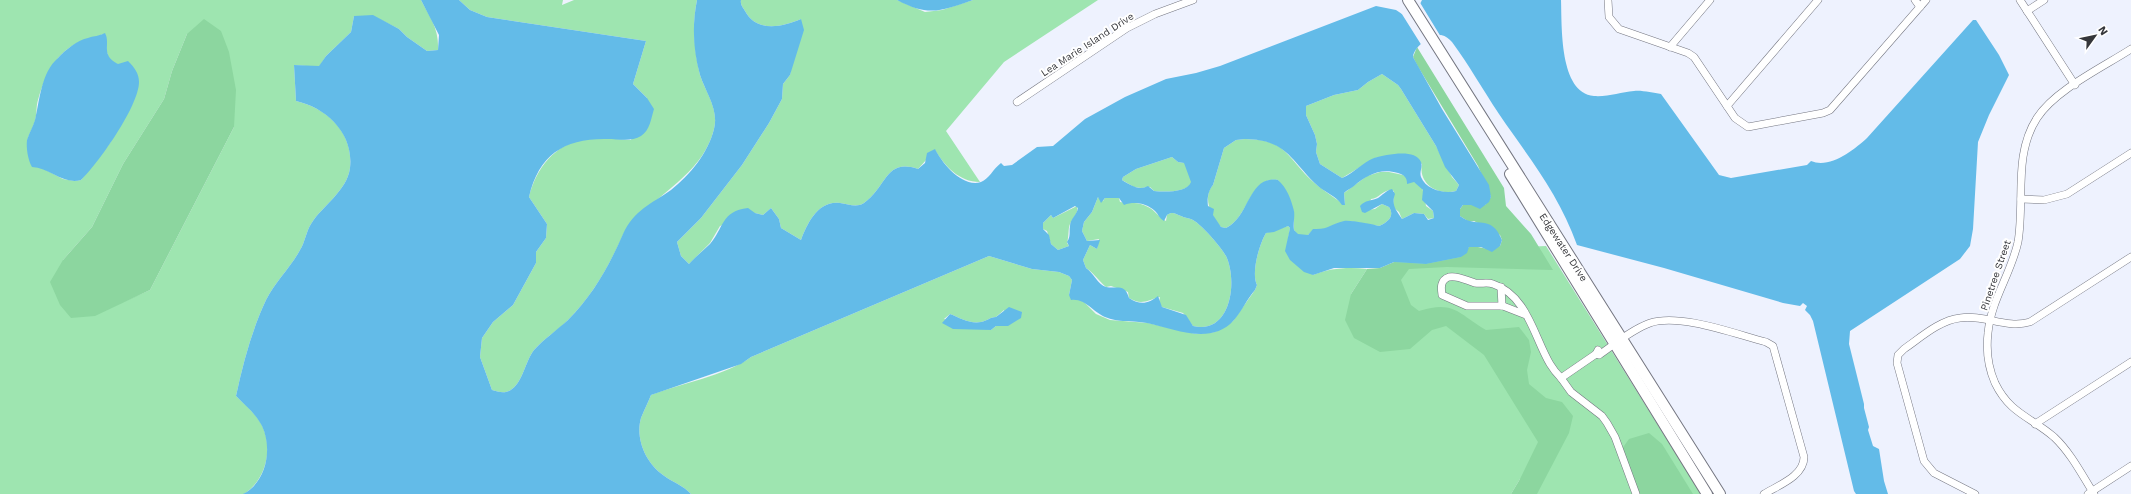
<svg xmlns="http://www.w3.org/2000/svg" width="2131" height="494" font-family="'Work Sans',sans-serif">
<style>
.green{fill:#9ee5b0;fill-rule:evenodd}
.forest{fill:#8cd69f}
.water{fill:#63bbe8;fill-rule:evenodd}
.pier{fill:#eef2fe}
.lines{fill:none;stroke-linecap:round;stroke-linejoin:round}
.street-casing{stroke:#747681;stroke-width:8}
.secondary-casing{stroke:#747681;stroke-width:12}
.street{stroke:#fff;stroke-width:7}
.secondary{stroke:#fff;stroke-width:10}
.labels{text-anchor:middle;stroke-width:4;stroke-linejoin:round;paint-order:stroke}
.street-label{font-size:10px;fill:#35363a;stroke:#fff}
</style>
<rect width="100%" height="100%" fill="#eef2fe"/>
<g class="green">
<path d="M 0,0 L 421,0 C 431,19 439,29 438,50 L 427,51 L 407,37 L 399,29 L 373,16 L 354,16 L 351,32 L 326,56 L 319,67 L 294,65 L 296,101 C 327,108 354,133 350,168 C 347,191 322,206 311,224 C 306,232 305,242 300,250 C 291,267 275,282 266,300 C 252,330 243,363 236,396 C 243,403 252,410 258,419 C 275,442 268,479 244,494 L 0,494 ZM 102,34 L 106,35 C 106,46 105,66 122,64 L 131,106 L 110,143 L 81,180 L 75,181 L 63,179 L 40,167 L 27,141 C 29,134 33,127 35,121 C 37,114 36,106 38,100 C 47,67 64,40 100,37 ZM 187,34 L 234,127 L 150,290 L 123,302 L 63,260 L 92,227 L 123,164 L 164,99 L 172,71 Z"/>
<path d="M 459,0 L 563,0 L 562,5 L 574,0 L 697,0 C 692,24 694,51 700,75 C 706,93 719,109 714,129 C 704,170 666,188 639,217 C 634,222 626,228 623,235 C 609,266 594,293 570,318 C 559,330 544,338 534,350 C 525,362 523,381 512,389 C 506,394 499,392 492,390 L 480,357 L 482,338 L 493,322 L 513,305 L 536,263 L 536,252 L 546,238 L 547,224 L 529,197 C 536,168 555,144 585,139 C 600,137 617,139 631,140 L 647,98 L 633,84 L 646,41 L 487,17 L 470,10 Z"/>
<path d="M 741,0 L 897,0 L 925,12 L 942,10 L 973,0 L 1098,0 L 1004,62 L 946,131 L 980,182 C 959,182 945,166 935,150 L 918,169 C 885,158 887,187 864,203 C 856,208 849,204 840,203 C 818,200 807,224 801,240 L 781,228 L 779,219 L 771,208 L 763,215 L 755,213 L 720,226 L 710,243 L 689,264 L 681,256 L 677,242 L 701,218 L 742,165 L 769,123 L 782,99 L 783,84 L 790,75 L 801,19 C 782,27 757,33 745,11 C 743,7 740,5 741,0 Z"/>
<path d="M 1382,74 L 1398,85 L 1401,89 L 1436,146 L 1452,177 L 1459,185 L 1456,191 C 1438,196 1418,184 1422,164 L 1406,154 L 1375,158 L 1342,178 L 1320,164 L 1316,152 L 1317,144 L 1315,135 L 1306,115 L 1306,106 L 1334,95 L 1358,90 L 1368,82 Z"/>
<path d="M 1245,139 C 1284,140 1284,152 1308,177 C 1319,188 1332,196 1345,205 L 1344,193 L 1367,176 L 1380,172 L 1389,172 L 1403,175 L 1421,186 L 1424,193 L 1426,206 L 1433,211 L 1434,218 L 1428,219 L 1424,214 L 1414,213 L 1402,219 L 1399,212 L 1393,207 L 1394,191 C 1385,187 1380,198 1371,199 L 1367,210 L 1375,209 L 1382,204 L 1389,207 C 1395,216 1388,222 1379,226 L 1349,221 L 1336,224 L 1327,229 L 1312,231 L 1308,235 L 1298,235 L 1294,230 L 1294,212 L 1290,203 L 1290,199 L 1278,180 C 1249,176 1249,218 1226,228 L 1221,227 C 1211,216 1202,197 1213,185 L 1224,148 L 1236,140 Z"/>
<path d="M 1172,157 L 1178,162 L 1185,163 L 1192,182 C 1187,193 1164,192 1154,191 L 1150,187 L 1141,188 L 1134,187 L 1122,180 L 1123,177 L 1136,169 Z"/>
<path d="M 1098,197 L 1103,201 L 1105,198 L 1119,198 L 1120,202 C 1130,204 1138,201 1148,207 C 1156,211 1158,217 1166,221 L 1167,215 C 1173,211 1175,214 1181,216 C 1185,218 1189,218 1193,220 C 1202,225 1221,247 1226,256 C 1238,281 1231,335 1193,326 L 1183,313 L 1162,307 L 1159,303 L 1160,297 C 1147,300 1142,306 1129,298 L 1128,292 L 1111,286 L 1106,287 C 1099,281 1094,273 1086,268 L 1083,260 L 1090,245 L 1097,249 L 1099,239 L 1087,241 L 1082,231 L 1084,222 L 1092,212 Z"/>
<path d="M 1077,206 C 1079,214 1073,217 1070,224 C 1068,228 1069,237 1067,243 L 1069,246 L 1058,250 L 1051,244 L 1047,231 L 1043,229 L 1043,223 L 1051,215 L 1053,218 Z"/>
<path d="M 1288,226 L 1290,228 L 1286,251 L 1313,275 C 1331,268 1348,267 1367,269 L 1351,294 L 1408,317 L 1392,253 L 1546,246 L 1701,494 L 1528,494 L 1520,479 L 1511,494 L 691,494 C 683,485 672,482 663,475 C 646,463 635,439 641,418 C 644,410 648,403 651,395 C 681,383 725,376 751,357 L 989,256 L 1032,269 L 1059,272 L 1069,276 L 1072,280 L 1069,295 L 1084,302 L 1096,314 L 1110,320 L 1148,323 L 1196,334 L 1215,332 L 1233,321 L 1255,290 L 1257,285 C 1251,273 1259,245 1266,233 ZM 1004,310 L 1008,326 L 996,326 L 991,330 L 944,319 L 950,314 C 960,318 970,324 981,322 C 987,321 990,317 996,317 Z"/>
</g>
<g class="forest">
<path d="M 204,19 L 221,31 L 229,52 L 236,90 L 234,127 L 150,290 L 95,316 L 71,318 L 60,305 L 50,282 L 63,260 L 92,227 L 123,164 L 164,99 L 172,71 L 187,34 Z"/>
<path d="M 1417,47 L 1504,188 L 1506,206 L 1531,234 L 1553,270 L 1447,267 L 1409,269 L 1401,280 L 1411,305 L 1419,311 C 1455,300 1458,314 1486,330 L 1519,327 L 1529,340 L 1531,352 L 1527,370 L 1529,384 L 1546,398 L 1562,402 L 1573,416 L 1569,433 L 1537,494 L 1511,494 L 1520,479 L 1538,442 L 1484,355 L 1446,326 L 1432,330 L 1410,349 L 1380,352 L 1354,338 L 1345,320 L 1351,294 L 1367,269 L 1380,268 L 1394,262 L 1426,264 L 1461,257 L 1469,247 L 1473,246 L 1488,249 L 1500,246 L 1502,240 L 1500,235 L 1474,221 L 1469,222 L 1460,216 L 1460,209 L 1463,205 L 1485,205 L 1491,197 L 1478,166 L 1417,65 L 1413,57 Z"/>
<path d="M 1649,433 L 1662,444 L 1693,494 L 1634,494 L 1619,453 L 1629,439 Z"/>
</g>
<g class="water">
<path d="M 421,0 L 459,0 L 470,10 L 487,17 L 646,41 L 633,84 L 647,98 L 654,109 C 651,119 650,130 641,136 C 632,142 618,139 608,139 C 565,138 539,154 529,197 L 547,224 L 546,238 L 536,252 L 536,263 L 513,305 L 493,322 L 482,338 L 480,357 L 492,390 C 499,392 506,394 512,389 C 523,381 525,362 534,350 C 544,339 557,330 568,320 C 593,295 609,266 623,234 C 634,210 651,204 671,190 C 690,175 708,153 714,129 C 719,110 706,93 700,75 C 693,50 692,25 697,0 L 741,0 C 740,5 743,7 745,11 C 757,33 782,27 801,19 L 804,30 L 790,75 L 783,84 L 782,99 L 769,123 L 742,165 L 701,218 L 677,242 L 681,256 L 689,264 C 695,257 703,251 710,244 C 724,228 721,211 748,208 L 755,213 L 763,215 L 771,208 L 779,219 L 781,228 L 801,240 C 807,224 818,200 840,203 C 849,204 856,208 864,203 C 887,187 885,158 918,169 L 925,163 L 927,153 L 935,149 C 942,163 962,188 981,182 C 989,179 993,169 1001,163 L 1004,166 L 1012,165 L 1037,147 L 1053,146 L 1085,119 L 1125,97 L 1166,79 L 1196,73 L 1220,66 L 1376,6 L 1396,10 L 1402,14 L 1420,4 L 1422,0 L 1561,0 C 1562,26 1559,93 1594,96 C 1608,97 1621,92 1634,91 C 1642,90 1653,93 1661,94 L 1719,175 L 1731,178 L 1807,165 L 1811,161 C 1830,169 1854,150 1867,138 L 1973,20 L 1976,20 L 1999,55 L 2009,75 L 1989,115 L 1978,142 L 1973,229 L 1970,246 L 1960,259 L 1850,331 L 1849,344 L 1864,404 L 1864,408 L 1869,427 L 1868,430 L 1873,446 L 1879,449 L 1884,481 L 1888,494 L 1856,494 L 1854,491 L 1813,321 L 1810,315 L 1805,310 L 1807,306 L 1803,303 L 1800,306 L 1783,303 L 1664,268 L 1577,245 C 1559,194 1529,158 1499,114 C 1483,90 1469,65 1452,42 C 1449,39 1446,36 1441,35 C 1431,35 1414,46 1413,57 L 1442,109 L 1489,185 L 1491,197 L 1489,202 L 1480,209 L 1471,205 L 1463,205 L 1460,209 L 1460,216 C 1476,229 1491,213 1502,240 L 1500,246 L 1492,252 L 1481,247 L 1469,247 L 1467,253 L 1461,257 L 1426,264 L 1394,262 L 1380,268 L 1334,268 L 1313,275 L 1304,272 L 1290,260 L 1285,251 L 1290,228 L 1288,226 L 1274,232 L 1266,233 C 1259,245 1251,273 1257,285 L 1255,290 C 1247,299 1242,311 1234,320 C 1211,346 1175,329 1147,323 C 1133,320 1118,323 1105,317 C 1093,312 1085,298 1071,300 L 1069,295 L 1072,280 L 1069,276 L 1059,272 L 1032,269 L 989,256 L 751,357 L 741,364 L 651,395 C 648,403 644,410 641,418 C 635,439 646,463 663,475 C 672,482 683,485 691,494 L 243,494 C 266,483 273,449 262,426 C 256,414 245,405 236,396 C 243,363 252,330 266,300 C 275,282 291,267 300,250 C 305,242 306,232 311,224 C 322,206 347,191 350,168 C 354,134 327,108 296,101 L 294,65 L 319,66 L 326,56 L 351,32 L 354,16 L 373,15 L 399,29 L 407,37 L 427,51 L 438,50 L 439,35 ZM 1382,74 L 1398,85 L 1401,89 L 1436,146 L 1445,167 L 1459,185 L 1456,191 C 1445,194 1426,190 1421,177 C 1419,172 1423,167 1421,162 C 1415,148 1386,155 1374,158 C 1362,163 1354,173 1342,178 L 1320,164 L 1316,152 L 1317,144 L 1315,135 L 1306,115 L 1306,106 L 1334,95 L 1358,90 L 1368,82 ZM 1245,139 C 1288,140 1290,160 1318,186 C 1326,193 1335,195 1342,205 L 1345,205 L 1344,193 C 1347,190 1350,189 1354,186 C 1367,175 1380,168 1398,173 C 1404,175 1407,177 1407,184 L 1414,182 L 1423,190 L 1422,200 L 1433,211 L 1434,218 L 1428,220 L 1424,214 L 1414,213 L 1402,219 C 1396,210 1391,205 1395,194 L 1392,189 C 1385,191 1383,195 1378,198 C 1371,201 1365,200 1360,206 L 1362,212 L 1365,213 L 1382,204 L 1389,207 C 1395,216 1388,222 1379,226 C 1371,224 1351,220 1344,221 C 1330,224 1329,230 1313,229 L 1308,235 L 1298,234 L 1294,230 C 1293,224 1295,216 1294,211 C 1291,199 1287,188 1278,180 C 1248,175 1250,217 1226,228 L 1221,227 L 1213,215 L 1214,209 L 1208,206 C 1207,199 1208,191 1213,185 L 1224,148 L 1236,140 ZM 1172,157 L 1178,162 L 1184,163 L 1191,182 C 1187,193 1164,192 1154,191 L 1148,186 C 1139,191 1130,185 1122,180 L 1123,177 L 1136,169 ZM 1098,197 L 1101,203 L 1105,198 L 1119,198 L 1124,205 C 1134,201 1146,203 1155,211 C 1159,215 1159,218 1164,221 L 1167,215 C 1173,211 1175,214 1181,216 C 1185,218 1189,218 1193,220 C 1202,225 1221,247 1226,256 C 1238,281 1231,335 1193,326 L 1186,315 L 1162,307 L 1158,296 C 1149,303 1141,306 1129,298 C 1125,283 1117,289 1106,287 C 1098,285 1093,272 1086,268 L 1083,260 L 1090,245 L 1097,249 L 1100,240 L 1087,241 L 1082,231 L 1084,222 L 1092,212 ZM 1075,206 L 1078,208 C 1077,215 1070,219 1070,226 C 1069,232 1071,236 1067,242 L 1069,246 L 1058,250 L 1051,244 L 1049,235 L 1043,229 L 1043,223 L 1051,215 L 1053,218 Z"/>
<path d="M 897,0 L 973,0 C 941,11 929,17 897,0 Z"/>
<path d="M 105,33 C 111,44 100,55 118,64 L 128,61 C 134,67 139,73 139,82 C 139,106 98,164 81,180 C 63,185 50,168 32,167 C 28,160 26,148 27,140 C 29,133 33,127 35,120 C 40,99 41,73 58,58 C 65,50 78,40 88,38 C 97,35 96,37 105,33 Z"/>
<path d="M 1009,307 L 1022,312 L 1021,318 L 1008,326 L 996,326 L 991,330 L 953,329 L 942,323 L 950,314 C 960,318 970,324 981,322 C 987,321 990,317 996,317 Z"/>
</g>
<path class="pier" d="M 1419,1 L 1441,37 L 1422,46 L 1400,11 L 1409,10 Z"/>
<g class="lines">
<defs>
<g id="street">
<path d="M 1608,0 L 1609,17 L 1619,29 L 1688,53 L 1694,57 L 1735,118 L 1748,127 L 1823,113 L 1830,110 L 1926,0"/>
<path d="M 1915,0 L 1920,7"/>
<path d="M 2020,0 L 2075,85"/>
<path d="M 2027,11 L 2044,0"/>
<path d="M 1670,47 L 1710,0"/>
<path d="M 1017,102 L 1127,28 L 1155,14 L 1193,0"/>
<path d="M 1727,106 L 1818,0"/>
<path d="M 2021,199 L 2044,200 L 2067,194 L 2131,153"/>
<path d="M 1501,287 L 1502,306"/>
<path d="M 1526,315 L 1503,306 L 1467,306 L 1442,295 C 1441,288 1440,280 1449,277 C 1458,275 1467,281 1475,283 C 1481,284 1488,282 1493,284 C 1527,295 1534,337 1550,364 C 1553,369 1557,374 1561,378"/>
<path d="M 1598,350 L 1596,354 L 1561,378 L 1571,392 L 1602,416 L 1607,423 L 1615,437 L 1636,494"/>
<path d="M 1596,354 L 1599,355 C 1615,344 1631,330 1650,323 C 1680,313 1735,334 1766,342 L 1773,346 L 1804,457 C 1804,476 1779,485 1764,494"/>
<path d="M 2035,424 L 2131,362"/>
<path d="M 1975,494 L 1934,473 L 1924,461 L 1897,363 L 1898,355 L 1904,349 C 1920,338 1940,320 1960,318 C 1984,314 2006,329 2030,322 L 2131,257"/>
<path d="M 2088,494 L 2131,466"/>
<path d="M 2094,494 C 2082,475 2071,453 2054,437 C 2031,417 2010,414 1995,383 C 1988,367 1986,350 1988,333 C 1991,300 2011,274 2018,242 C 2025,201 2013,155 2037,118 C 2055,90 2103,67 2131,49"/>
</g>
<g id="secondary">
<path d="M 1408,0 L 1720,494"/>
<path d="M 1510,174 L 1707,494"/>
</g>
</defs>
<use href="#street" class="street-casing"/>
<use href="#secondary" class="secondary-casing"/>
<use href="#street" class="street"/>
<use href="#secondary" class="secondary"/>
</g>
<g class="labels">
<g class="street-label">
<text transform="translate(1087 44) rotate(-33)" y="4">Lea Marie Island Drive</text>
<text transform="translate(1564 247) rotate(57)" y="4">Edgewater Drive</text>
<text transform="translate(1995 275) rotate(-71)" y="4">Pinetree Street</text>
</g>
</g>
<g transform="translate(2095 36) rotate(57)" stroke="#ffffff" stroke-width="3" paint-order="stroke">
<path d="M0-3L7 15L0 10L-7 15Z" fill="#35363a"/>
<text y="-6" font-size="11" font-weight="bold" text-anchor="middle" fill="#35363a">N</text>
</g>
</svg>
